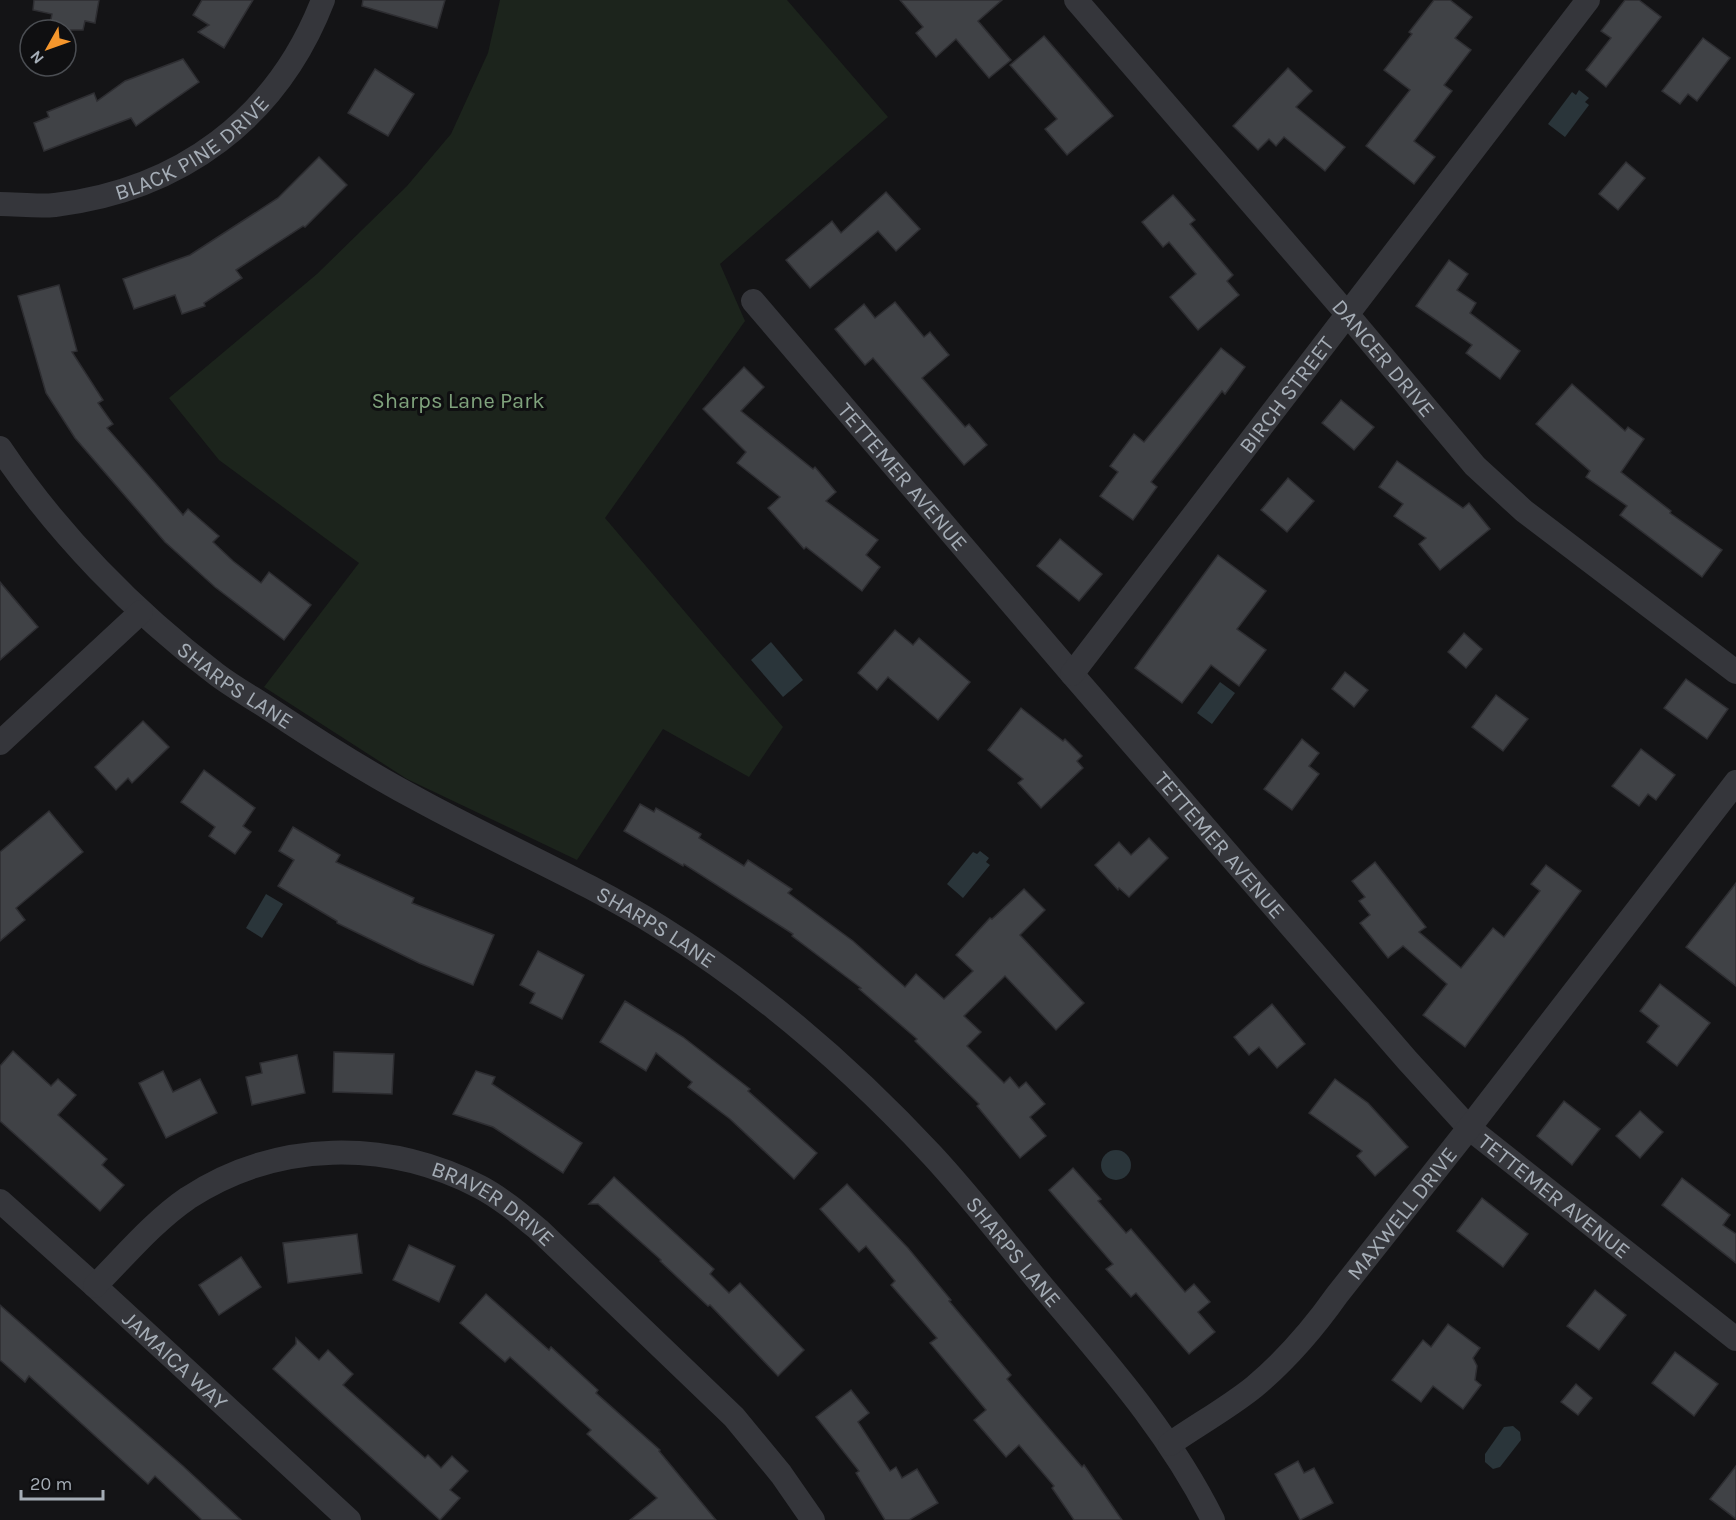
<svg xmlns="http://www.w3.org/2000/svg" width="1736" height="1520" font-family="Karla,sans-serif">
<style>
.green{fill:#1c241c}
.water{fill:#2a353a}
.building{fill:#404246;stroke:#2e2e32;stroke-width:1.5}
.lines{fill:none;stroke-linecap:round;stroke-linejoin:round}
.street{stroke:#35363b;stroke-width:24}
.labels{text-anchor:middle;stroke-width:6;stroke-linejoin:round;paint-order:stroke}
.street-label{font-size:22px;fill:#a5adb6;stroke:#0f0f11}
.park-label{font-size:22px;fill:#7fa27c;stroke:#0f0f11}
</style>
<rect width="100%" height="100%" fill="#141416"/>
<path class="green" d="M 500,0 L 787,0 L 888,117 L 720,264 L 745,321 L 605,518 L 783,727 L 749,777 L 663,729 L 577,860 L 407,779 L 264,687 L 359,563 L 219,460 L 169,398 L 317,274 L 407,186 L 451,134 L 488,53 Z"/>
<g class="water">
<path d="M 1579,90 L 1589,98 L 1585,102 L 1589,105 L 1565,137 L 1548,124 L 1572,92 L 1576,95 Z"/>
<path d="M 771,642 L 803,680 L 783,697 L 751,660 Z"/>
<path d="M 1220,682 L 1235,693 L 1212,724 L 1197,713 Z"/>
<path d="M 980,851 L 989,858 L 986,862 L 990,865 L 963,898 L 947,884 L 973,852 L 977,854 Z"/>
<path d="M 266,894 L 283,904 L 262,938 L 246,928 Z"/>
<circle cx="1116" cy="1165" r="15"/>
<path d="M 1513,1426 L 1520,1432 L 1521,1440 L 1500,1467 L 1493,1469 L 1485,1462 L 1485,1454 L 1504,1427 Z"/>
</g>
<g class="building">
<path d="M 34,0 L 99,0 L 95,23 L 85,21 L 83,30 L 49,30 L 52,14 L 33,10 Z"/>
<path d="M 202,0 L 253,0 L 224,48 L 198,32 L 209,25 L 193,15 Z"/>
<path d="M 363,0 L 445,0 L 437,28 L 362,6 Z"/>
<path d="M 900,0 L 1002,0 L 978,21 L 1011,60 L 989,78 L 956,39 L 936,57 L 916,33 L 923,27 Z"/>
<path d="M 1434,0 L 1450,0 L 1472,17 L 1455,38 L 1471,50 L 1444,85 L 1452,91 L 1414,141 L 1435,157 L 1414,184 L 1366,146 L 1410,90 L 1384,70 L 1412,34 L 1409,32 Z"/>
<path d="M 1625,0 L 1639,0 L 1661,17 L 1606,87 L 1586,70 L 1611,38 L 1601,31 Z"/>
<path d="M 1044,36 L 1113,116 L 1067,155 L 1045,129 L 1057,119 L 1010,65 Z"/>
<path d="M 1703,38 L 1730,58 L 1697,101 L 1688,94 L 1680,104 L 1662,91 Z"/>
<path d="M 183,59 L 199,82 L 136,126 L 131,118 L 44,151 L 34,123 L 49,117 L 47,112 L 94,93 L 97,101 L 125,81 Z"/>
<path d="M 1288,68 L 1312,91 L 1296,107 L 1345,147 L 1325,171 L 1284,137 L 1276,146 L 1269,139 L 1258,150 L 1233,126 Z"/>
<path d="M 375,69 L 414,94 L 388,136 L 348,113 Z"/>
<path d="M 319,157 L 347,185 L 305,227 L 303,226 L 236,270 L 242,278 L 204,303 L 205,306 L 182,314 L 175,295 L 134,309 L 123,279 L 190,255 L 278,198 Z"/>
<path d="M 1626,162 L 1645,178 L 1618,210 L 1599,194 Z"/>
<path d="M 886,192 L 920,229 L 896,251 L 878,231 L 810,288 L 786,260 L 832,221 L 841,233 Z"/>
<path d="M 1173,195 L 1195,220 L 1190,224 L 1233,275 L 1227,281 L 1239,295 L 1198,330 L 1170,297 L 1196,274 L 1169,242 L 1163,247 L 1142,222 Z"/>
<path d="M 1449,260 L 1468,274 L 1457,290 L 1476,303 L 1470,313 L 1520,351 L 1500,379 L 1466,353 L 1472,345 L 1416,306 Z"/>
<path d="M 59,285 L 77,351 L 72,352 L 103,400 L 98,403 L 113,424 L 107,428 L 183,515 L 188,509 L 219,536 L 213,542 L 233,561 L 261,583 L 269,572 L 311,605 L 284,640 L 215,587 L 165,542 L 75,438 L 46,393 L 18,296 Z"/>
<path d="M 895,302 L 924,337 L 930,332 L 949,355 L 922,378 L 965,427 L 969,424 L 987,445 L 964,465 L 873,358 L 865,365 L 835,329 L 864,304 L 875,318 Z"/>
<path d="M 1221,348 L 1245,367 L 1225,394 L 1222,391 L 1151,482 L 1157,487 L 1133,520 L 1100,496 L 1118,472 L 1110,466 L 1134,434 L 1144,442 Z"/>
<path d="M 744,367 L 764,387 L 741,411 L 813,469 L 815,467 L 836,492 L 826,501 L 878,540 L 866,555 L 880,567 L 862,591 L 806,547 L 804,549 L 768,508 L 780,497 L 737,463 L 746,452 L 703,409 Z"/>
<path d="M 1572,384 L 1625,431 L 1628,427 L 1644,439 L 1621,472 L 1671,511 L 1670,513 L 1722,550 L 1702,577 L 1620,515 L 1627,506 L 1586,477 L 1590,471 L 1536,424 Z"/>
<path d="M 1341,400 L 1374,427 L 1354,450 L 1322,423 Z"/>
<path d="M 1397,461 L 1463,508 L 1469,503 L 1490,529 L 1440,570 L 1419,544 L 1426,538 L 1394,516 L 1403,504 L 1379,487 Z"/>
<path d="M 1288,478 L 1314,501 L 1287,532 L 1261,510 Z"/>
<path d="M 1060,539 L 1102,574 L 1079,601 L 1037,566 Z"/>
<path d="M 1218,555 L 1266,591 L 1237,629 L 1266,650 L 1239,686 L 1211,665 L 1182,703 L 1135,668 Z"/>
<path d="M 0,582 L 38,627 L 0,660 Z"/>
<path d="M 895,630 L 913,645 L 919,638 L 970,682 L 938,720 L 888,677 L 877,690 L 858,673 Z"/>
<path d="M 1464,633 L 1482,649 L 1466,668 L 1448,652 Z"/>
<path d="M 1345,672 L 1368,690 L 1354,707 L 1332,689 Z"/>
<path d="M 1686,679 L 1728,709 L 1707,739 L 1664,708 Z"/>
<path d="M 1496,695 L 1528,719 L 1503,751 L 1472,727 Z"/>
<path d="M 1021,708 L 1063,741 L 1065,739 L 1082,756 L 1077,761 L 1083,768 L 1041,808 L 1018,783 L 1023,779 L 988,750 Z"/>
<path d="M 143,721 L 169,747 L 132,783 L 128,778 L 116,790 L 95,767 Z"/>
<path d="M 1302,739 L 1319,753 L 1309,766 L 1319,774 L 1292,810 L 1264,789 Z"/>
<path d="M 1641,749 L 1675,775 L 1656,800 L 1648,794 L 1639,806 L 1612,786 Z"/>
<path d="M 204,770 L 255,808 L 243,826 L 251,832 L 235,854 L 209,836 L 215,827 L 181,802 Z"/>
<path d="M 640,804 L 654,812 L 656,808 L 701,834 L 699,838 L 744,866 L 748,860 L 792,889 L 788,893 L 853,941 L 905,987 L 916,974 L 944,999 L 973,971 L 956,955 L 990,918 L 992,919 L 1024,889 L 1045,910 L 1020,935 L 1084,1003 L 1056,1030 L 1005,976 L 964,1016 L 981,1032 L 967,1046 L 1004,1083 L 1010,1077 L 1019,1088 L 1026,1082 L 1045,1104 L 1030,1117 L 1046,1136 L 1020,1158 L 977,1106 L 979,1104 L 915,1041 L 917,1039 L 859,989 L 861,988 L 792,936 L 793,934 L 684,864 L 683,866 L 624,831 Z"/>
<path d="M 49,811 L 83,852 L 16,908 L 25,920 L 0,941 L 0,852 Z"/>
<path d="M 293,827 L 340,855 L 336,862 L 414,898 L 412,903 L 494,935 L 473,985 L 419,963 L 337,923 L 337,921 L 278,886 L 294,860 L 279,851 Z"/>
<path d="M 1149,838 L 1168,858 L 1129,897 L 1119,888 L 1118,890 L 1095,865 L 1119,842 L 1131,855 Z"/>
<path d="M 1375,862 L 1426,927 L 1419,932 L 1461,968 L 1493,928 L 1504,937 L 1540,891 L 1531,884 L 1546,865 L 1581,891 L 1465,1047 L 1423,1015 L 1447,984 L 1403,946 L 1388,958 L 1360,923 L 1370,915 L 1359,901 L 1365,897 L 1352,881 Z"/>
<path d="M 1736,883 L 1736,986 L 1686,947 Z"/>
<path d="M 538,951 L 584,975 L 562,1019 L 530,1003 L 535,993 L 520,985 Z"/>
<path d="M 1660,984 L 1710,1023 L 1677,1066 L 1647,1042 L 1659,1026 L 1640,1011 Z"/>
<path d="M 625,1001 L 683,1037 L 750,1089 L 748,1091 L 817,1153 L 794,1179 L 730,1119 L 688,1087 L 692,1082 L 656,1053 L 646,1071 L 600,1042 Z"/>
<path d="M 1272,1004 L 1305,1044 L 1277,1068 L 1259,1047 L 1249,1055 L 1234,1037 Z"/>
<path d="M 13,1051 L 51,1086 L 58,1079 L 76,1095 L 58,1115 L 107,1159 L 102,1165 L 124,1185 L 100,1211 L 0,1121 L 0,1066 Z"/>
<path d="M 334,1052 L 394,1054 L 392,1094 L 333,1092 Z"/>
<path d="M 297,1055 L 305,1093 L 252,1105 L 246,1077 L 262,1073 L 260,1063 Z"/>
<path d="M 163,1071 L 173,1092 L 200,1079 L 217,1113 L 166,1138 L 139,1083 Z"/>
<path d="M 476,1071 L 495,1077 L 492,1084 L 582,1143 L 563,1173 L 493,1127 L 453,1114 Z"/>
<path d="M 1335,1079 L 1368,1103 L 1408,1147 L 1375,1176 L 1357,1156 L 1362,1151 L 1309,1113 Z"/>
<path d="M 1564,1101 L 1600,1129 L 1572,1165 L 1537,1136 Z"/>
<path d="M 1640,1111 L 1663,1132 L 1640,1158 L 1616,1136 Z"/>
<path d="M 1073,1168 L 1101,1199 L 1098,1201 L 1126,1233 L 1131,1229 L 1185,1292 L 1194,1284 L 1210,1302 L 1198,1312 L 1215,1332 L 1189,1354 L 1136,1293 L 1131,1297 L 1106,1269 L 1113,1264 L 1049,1190 Z"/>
<path d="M 614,1177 L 714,1269 L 710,1274 L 729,1293 L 740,1283 L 804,1350 L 778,1376 L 710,1305 L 708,1306 L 660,1261 L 661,1260 L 598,1204 L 589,1204 Z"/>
<path d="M 1682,1178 L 1730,1215 L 1723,1225 L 1736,1234 L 1736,1263 L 1662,1205 Z"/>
<path d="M 847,1184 L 908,1248 L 951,1300 L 949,1301 L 1011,1375 L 1007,1379 L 1082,1467 L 1084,1465 L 1122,1520 L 1074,1520 L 1052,1488 L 1054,1486 L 1019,1445 L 1006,1457 L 974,1420 L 986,1410 L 930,1343 L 937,1338 L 891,1285 L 895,1281 L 866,1246 L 859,1252 L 820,1209 Z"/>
<path d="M 1482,1198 L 1528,1234 L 1503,1267 L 1457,1231 Z"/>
<path d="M 357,1234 L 362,1273 L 288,1283 L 283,1243 Z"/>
<path d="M 409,1245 L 455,1266 L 439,1302 L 393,1280 Z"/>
<path d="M 241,1257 L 261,1287 L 219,1315 L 199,1285 Z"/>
<path d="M 1595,1290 L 1626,1315 L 1599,1350 L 1567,1326 Z"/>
<path d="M 486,1294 L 549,1350 L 551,1347 L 598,1390 L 596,1393 L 660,1450 L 659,1451 L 716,1520 L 630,1520 L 657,1498 L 587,1434 L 591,1430 L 510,1357 L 505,1362 L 460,1323 Z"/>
<path d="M 0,1305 L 183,1466 L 241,1520 L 202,1520 L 155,1476 L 148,1484 L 29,1376 L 25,1382 L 0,1360 Z"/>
<path d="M 1448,1324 L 1480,1348 L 1473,1358 L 1477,1366 L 1475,1380 L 1481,1385 L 1463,1409 L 1433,1386 L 1421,1402 L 1392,1380 L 1423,1340 L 1431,1347 Z"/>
<path d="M 296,1338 L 319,1360 L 328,1350 L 353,1374 L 343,1385 L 425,1458 L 428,1455 L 441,1468 L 452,1456 L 468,1471 L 450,1490 L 460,1498 L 440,1520 L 273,1369 L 296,1344 Z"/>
<path d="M 1675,1352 L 1718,1384 L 1694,1416 L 1652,1383 Z"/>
<path d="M 1576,1384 L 1592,1398 L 1578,1415 L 1561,1402 Z"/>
<path d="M 851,1390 L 869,1413 L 858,1422 L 890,1471 L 896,1467 L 902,1478 L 917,1469 L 938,1503 L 909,1520 L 885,1520 L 856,1473 L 859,1471 L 816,1417 Z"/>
<path d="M 1298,1461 L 1304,1473 L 1314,1468 L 1333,1503 L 1300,1520 L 1275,1474 Z"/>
<path d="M 1736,1466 L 1736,1519 L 1710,1499 Z"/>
</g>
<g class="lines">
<g class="street">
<path id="s1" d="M 1076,0 L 1348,315 L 1475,466 L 1524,511 L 1736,672"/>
<path id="s2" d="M 0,204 C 18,204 37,207 55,205 C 180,190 277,119 323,0"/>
<path id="s3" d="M 753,301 L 1072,674 L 1407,1060 L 1469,1128 L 1736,1339"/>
<path id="s4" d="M 0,448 C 57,533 134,612 216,674 C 233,687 253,698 271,710 C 319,742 368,773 419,800 C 499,844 583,879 660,927 C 761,990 851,1068 932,1155 C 971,1197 1006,1243 1043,1287 C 1107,1363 1168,1430 1213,1520"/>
<path id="s5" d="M 1072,674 L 1588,0"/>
<path d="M 0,743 L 141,612"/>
<path id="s6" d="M 0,1201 L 95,1286 L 349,1520"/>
<path id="s7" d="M 95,1286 C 125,1256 153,1222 188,1198 C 277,1140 387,1139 480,1187 C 501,1198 521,1215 539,1230 L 734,1417 L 781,1474 L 813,1520"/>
<path id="s8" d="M 1170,1444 C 1197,1425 1228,1408 1254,1387 C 1286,1360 1313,1329 1337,1295 L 1469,1128 L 1736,782"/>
</g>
</g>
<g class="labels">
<g class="street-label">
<text dy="8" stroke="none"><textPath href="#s2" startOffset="206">BLACK PINE DRIVE</textPath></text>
<text dy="8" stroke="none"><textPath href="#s1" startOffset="472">DANCER DRIVE</textPath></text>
<text dy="8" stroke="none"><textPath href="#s5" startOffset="352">BIRCH STREET</textPath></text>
<text dy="8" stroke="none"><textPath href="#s3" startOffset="231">TETTEMER AVENUE</textPath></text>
<text dy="8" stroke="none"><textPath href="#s4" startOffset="336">SHARPS LANE</textPath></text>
<text dy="8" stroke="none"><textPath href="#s3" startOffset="717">TETTEMER AVENUE</textPath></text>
<text dy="8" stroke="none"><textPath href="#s4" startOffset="822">SHARPS LANE</textPath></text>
<text dy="8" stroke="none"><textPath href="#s3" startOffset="1203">TETTEMER AVENUE</textPath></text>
<text dy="8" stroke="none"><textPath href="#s7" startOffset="454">BRAVER DRIVE</textPath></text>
<text dy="8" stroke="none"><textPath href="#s8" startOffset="330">MAXWELL DRIVE</textPath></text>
<text dy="8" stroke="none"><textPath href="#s4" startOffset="1308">SHARPS LANE</textPath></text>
<text dy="8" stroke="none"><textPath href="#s6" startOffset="237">JAMAICA WAY</textPath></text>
</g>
<g class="park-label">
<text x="458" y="408">Sharps Lane Park</text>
</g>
</g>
<g transform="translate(48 48) rotate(230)"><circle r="28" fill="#0f0f11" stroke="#4b4e53" stroke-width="1.5"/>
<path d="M0-4.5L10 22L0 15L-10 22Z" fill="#f5962c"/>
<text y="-9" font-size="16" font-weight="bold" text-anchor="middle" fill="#a5adb6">N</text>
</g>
<path d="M21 1490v9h82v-9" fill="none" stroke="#a5adb6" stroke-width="3"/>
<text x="30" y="1490" font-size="18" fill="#a5adb6" stroke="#0f0f11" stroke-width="4.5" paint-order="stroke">20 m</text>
</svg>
